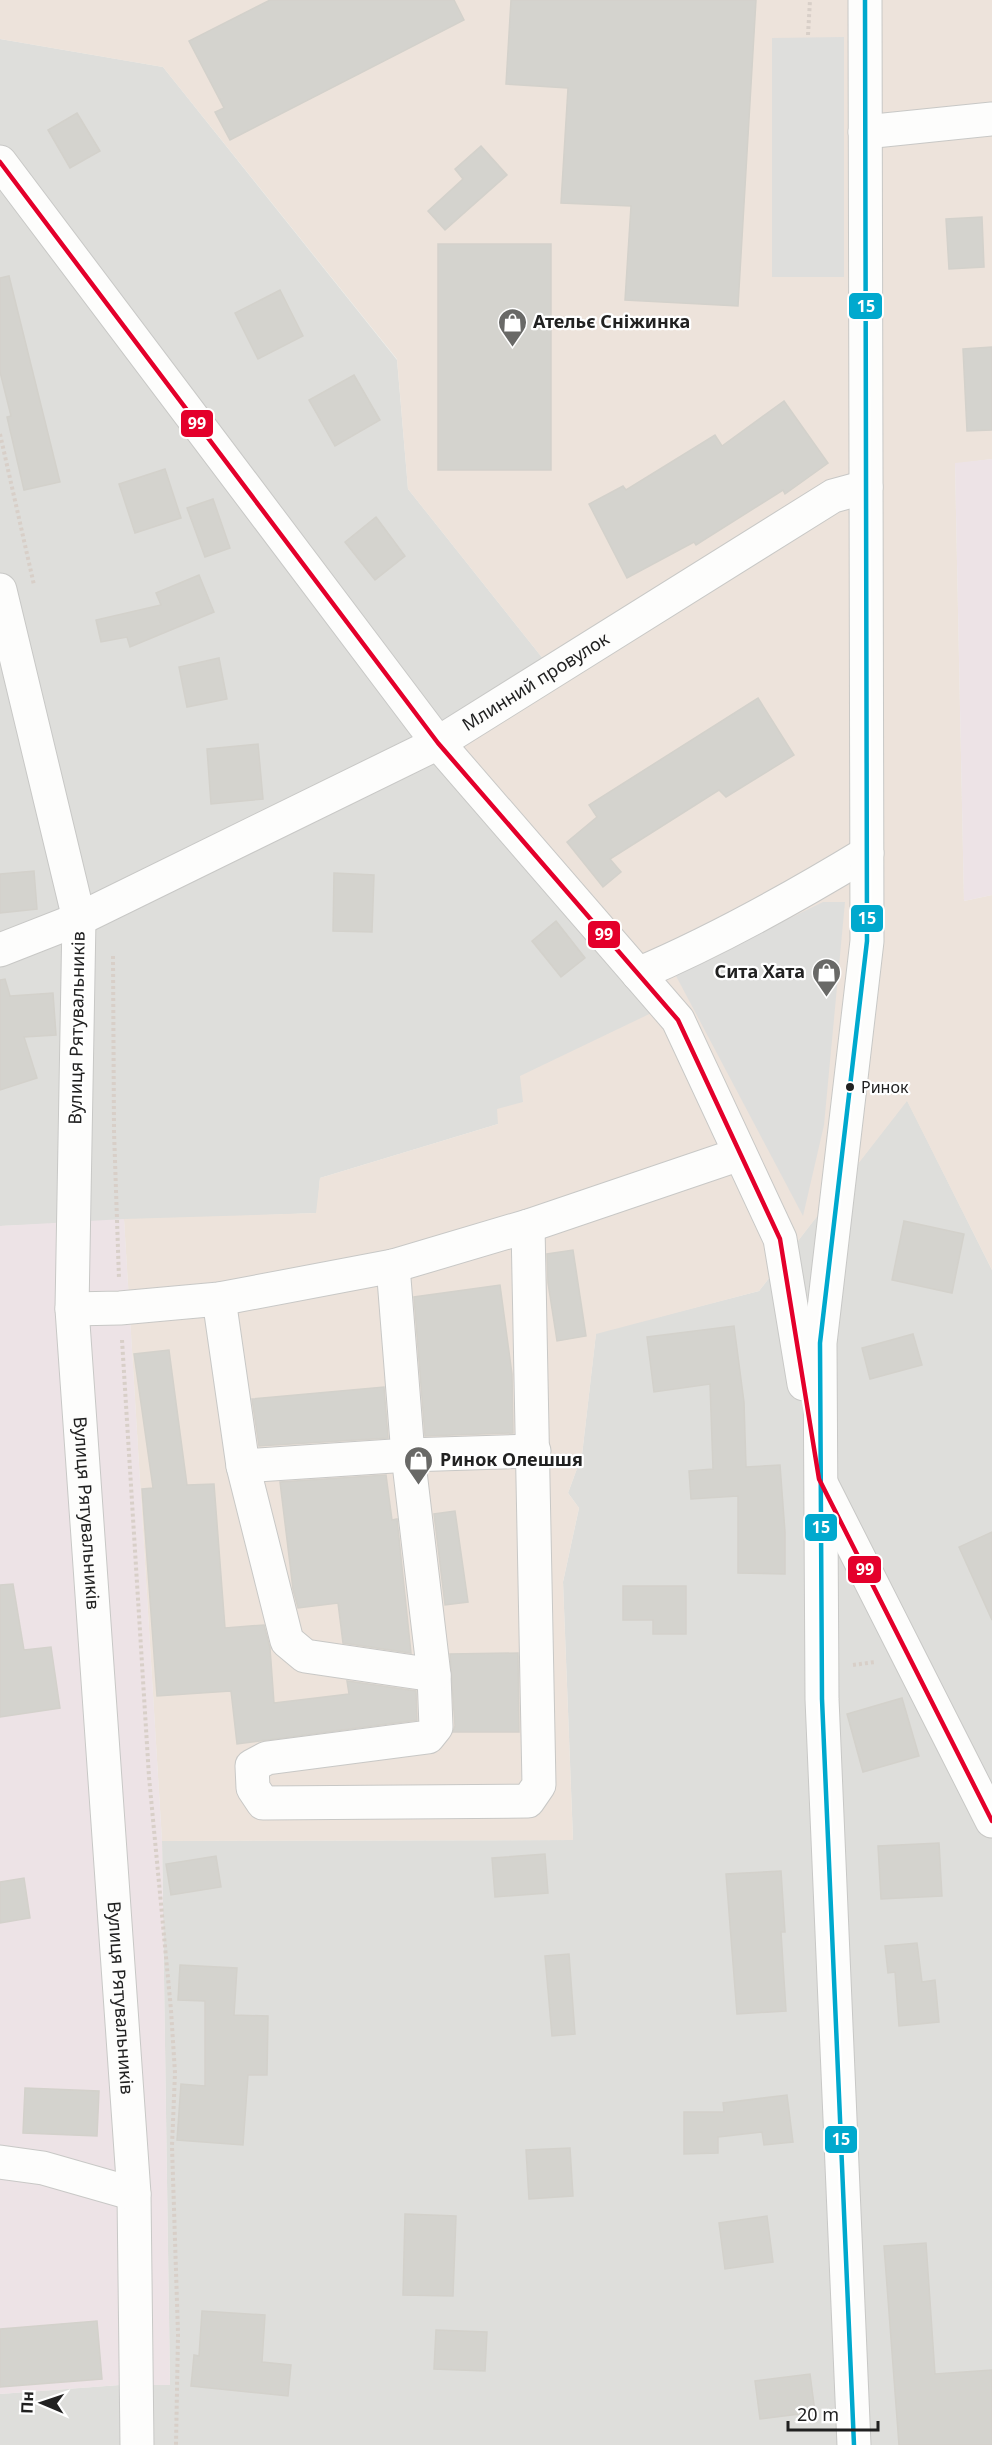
<svg xmlns="http://www.w3.org/2000/svg" width="992" height="2445" font-family="'Noto Sans',sans-serif">
<style>
.residential{fill:#dededb}
.commercial{fill:#ede3db}
.industrial{fill:#ede3e6}
.parking{fill:#dededc}
.building{fill:#d4d3ce;stroke:#d3d1cb;stroke-width:1.5}
.lines{fill:none;stroke-linecap:round;stroke-linejoin:round}
.minor-casing{stroke:#c8c8c6;stroke-width:35}
.path{stroke:#d8cfc8;stroke-width:4;stroke-dasharray:3 3;stroke-linecap:butt}
.minor{stroke:#fdfdfc;stroke-width:33}
.bus-1-casing{stroke:#fff;stroke-width:9}
.bus-2-casing{stroke:#fff;stroke-width:9}
.bus-1{stroke:#00a9ce;stroke-width:4.5}
.bus-2{stroke:#e4002b;stroke-width:4.5}
.bus-dot{fill:#212121;stroke:#fff;stroke-width:2}
.labels{text-anchor:middle;stroke-width:4.5;stroke-linejoin:round;paint-order:stroke}
.bus-label{font-size:16px;fill:#212121;stroke:#fff;text-anchor:start}
.poi-label{font-size:18px;font-weight:bold;fill:#212121;stroke:#fff;text-anchor:start}
.street-label{font-size:18px;fill:#212121;stroke:#fff}
.line-badge{stroke:#fff;stroke-width:2}
.badge-label{font-size:16px;text-anchor:middle;font-weight:bold;fill:#fff}
</style>
<rect width="100%" height="100%" fill="#efefea"/>
<g class="residential">
<path d="M 0,39 L 163,67 L 397,360 L 408,489 L 544,660 L 418,735 L 666,1006 L 523,1102 L 498,1124 L 320,1178 L 317,1213 L 0,1226 Z"/>
<path d="M 907,1100 L 992,1270 L 992,2445 L 0,2445 L 0,2394 L 120,2385 L 170,2385 L 162,1841 L 573,1840 L 563,1582 L 579,1508 L 568,1493 L 582,1455 L 596,1333 L 759,1291 Z"/>
</g>
<path class="commercial" d="M 0,0 L 992,0 L 992,459 L 955,464 L 964,901 L 992,895 L 992,1270 L 907,1101 L 759,1291 L 596,1334 L 582,1455 L 568,1493 L 579,1508 L 563,1582 L 573,1840 L 162,1841 L 124,1219 L 316,1213 L 320,1178 L 498,1124 L 497,1109 L 523,1102 L 520,1076 L 666,1006 L 418,735 L 544,660 L 408,489 L 397,359 L 163,67 L 0,39 Z"/>
<g class="industrial">
<path d="M 992,459 L 992,895 L 964,901 L 955,463 Z"/>
<path d="M 124,1219 L 162,1841 L 170,2385 L 120,2385 L 0,2394 L 0,1226 Z"/>
</g>
<g class="parking">
<path d="M 844,37 L 844,277 L 772,277 L 772,38 Z"/>
<path d="M 823,902 L 845,902 L 824,1125 L 803,1216 L 675,974 Z"/>
</g>
<g class="building">
<path d="M 270,0 L 454,0 L 464,20 L 230,140 L 215,112 L 224,108 L 189,41 Z"/>
<path d="M 511,0 L 756,0 L 738,306 L 625,300 L 631,206 L 561,203 L 568,88 L 506,84 Z"/>
<path d="M 77,113 L 100,151 L 70,168 L 48,130 Z"/>
<path d="M 481,146 L 507,175 L 445,230 L 428,211 L 463,179 L 455,169 Z"/>
<path d="M 982,217 L 984,267 L 949,269 L 946,219 Z"/>
<rect x="438" y="244" width="113" height="226"/>
<path d="M 9,276 L 60,482 L 24,490 L 7,417 L 11,416 L 0,372 L 0,278 Z"/>
<path d="M 280,290 L 303,336 L 258,359 L 235,313 Z"/>
<path d="M 992,347 L 992,430 L 967,431 L 963,349 Z"/>
<path d="M 354,375 L 380,420 L 335,446 L 309,400 Z"/>
<path d="M 784,401 L 828,463 L 785,494 L 783,490 L 696,545 L 694,542 L 627,578 L 589,504 L 623,486 L 626,490 L 715,435 L 722,446 Z"/>
<path d="M 165,469 L 181,518 L 135,533 L 119,484 Z"/>
<path d="M 213,499 L 230,548 L 205,557 L 187,508 Z"/>
<path d="M 376,517 L 405,556 L 375,580 L 345,542 Z"/>
<path d="M 199,575 L 214,612 L 130,647 L 127,637 L 101,642 L 96,620 L 161,605 L 156,593 Z"/>
<path d="M 219,658 L 227,699 L 187,707 L 179,667 Z"/>
<path d="M 758,698 L 794,755 L 726,797 L 719,790 L 610,859 L 621,872 L 603,887 L 567,842 L 597,817 L 589,805 Z"/>
<path d="M 258,744 L 263,799 L 211,804 L 207,749 Z"/>
<path d="M 34,871 L 37,909 L 0,913 L 0,874 Z"/>
<path d="M 334,873 L 374,875 L 372,932 L 333,931 Z"/>
<path d="M 556,921 L 585,958 L 561,977 L 532,941 Z"/>
<path d="M 5,979 L 10,996 L 53,993 L 56,1035 L 24,1037 L 37,1078 L 0,1090 L 0,980 Z"/>
<path d="M 904,1221 L 964,1234 L 952,1293 L 892,1280 Z"/>
<path d="M 573,1250 L 586,1336 L 557,1341 L 548,1283 L 547,1254 Z"/>
<path d="M 500,1285 L 512,1374 L 513,1433 L 425,1436 L 414,1297 Z"/>
<path d="M 734,1326 L 744,1402 L 746,1467 L 780,1465 L 785,1532 L 785,1574 L 738,1573 L 738,1496 L 691,1499 L 689,1471 L 713,1469 L 710,1384 L 654,1392 L 647,1337 Z"/>
<path d="M 913,1334 L 922,1365 L 870,1379 L 862,1348 Z"/>
<path d="M 169,1350 L 187,1485 L 214,1484 L 225,1628 L 264,1625 L 270,1648 L 274,1703 L 349,1694 L 347,1681 L 416,1691 L 417,1720 L 237,1744 L 231,1691 L 157,1696 L 142,1489 L 153,1488 L 134,1354 Z"/>
<path d="M 384,1387 L 388,1438 L 259,1446 L 252,1399 Z"/>
<path d="M 386,1475 L 392,1520 L 397,1519 L 411,1653 L 343,1643 L 338,1603 L 298,1608 L 293,1589 L 280,1482 Z"/>
<path d="M 455,1511 L 468,1602 L 445,1605 L 434,1514 Z"/>
<path d="M 992,1532 L 992,1620 L 959,1547 Z"/>
<path d="M 13,1584 L 24,1650 L 51,1647 L 60,1708 L 0,1717 L 0,1585 Z"/>
<path d="M 623,1586 L 686,1586 L 686,1634 L 653,1634 L 653,1620 L 623,1620 Z"/>
<path d="M 518,1653 L 519,1732 L 453,1732 L 455,1726 L 450,1654 Z"/>
<path d="M 902,1698 L 919,1756 L 863,1772 L 847,1714 Z"/>
<path d="M 939,1843 L 942,1896 L 881,1899 L 878,1846 Z"/>
<path d="M 545,1854 L 548,1893 L 495,1897 L 492,1858 Z"/>
<path d="M 216,1856 L 221,1887 L 171,1895 L 166,1864 Z"/>
<path d="M 781,1871 L 785,1932 L 781,1932 L 786,2011 L 737,2014 L 726,1874 Z"/>
<path d="M 24,1878 L 30,1918 L 0,1923 L 0,1882 Z"/>
<path d="M 917,1943 L 922,1982 L 935,1980 L 939,2022 L 899,2026 L 895,1972 L 888,1973 L 885,1946 Z"/>
<path d="M 569,1954 L 575,2034 L 552,2036 L 545,1956 Z"/>
<path d="M 180,1965 L 237,1968 L 234,2015 L 268,2016 L 267,2075 L 248,2075 L 243,2145 L 177,2140 L 181,2084 L 205,2086 L 205,2001 L 178,2000 Z"/>
<path d="M 25,2088 L 99,2091 L 97,2136 L 23,2133 Z"/>
<path d="M 787,2095 L 793,2142 L 764,2145 L 762,2132 L 718,2137 L 718,2153 L 684,2154 L 684,2112 L 724,2112 L 723,2103 Z"/>
<path d="M 570,2148 L 573,2196 L 529,2199 L 526,2150 Z"/>
<path d="M 405,2214 L 456,2216 L 453,2296 L 403,2295 Z"/>
<path d="M 767,2216 L 773,2262 L 725,2269 L 719,2223 Z"/>
<path d="M 926,2243 L 935,2374 L 992,2370 L 992,2445 L 899,2445 L 884,2246 Z"/>
<path d="M 202,2311 L 265,2315 L 262,2362 L 291,2365 L 288,2396 L 191,2386 L 194,2355 L 199,2356 Z"/>
<path d="M 97,2321 L 102,2379 L 0,2387 L 0,2329 Z"/>
<path d="M 436,2330 L 487,2332 L 485,2371 L 434,2369 Z"/>
<path d="M 810,2374 L 815,2412 L 760,2419 L 755,2381 Z"/>
</g>
<g class="lines">
<defs>
<g id="minor">
<path d="M 865,132 L 992,119"/>
<path d="M 0,162 L 438,743 L 678,1020 L 780,1239 L 804,1384"/>
<path id="s1" d="M 0,590 L 79,919 L 72,1309 L 134,2194 L 137,2445"/>
<path id="s2" d="M 0,950 L 79,919 L 438,743 L 833,496 L 866,487"/>
<path d="M 638,974 C 718,940 793,898 867,853"/>
<path d="M 393,1266 L 408,1455 L 434,1675 L 436,1727 L 428,1737 L 267,1758 L 252,1766 L 253,1788 L 263,1803 L 528,1801 L 539,1785 L 528,1226"/>
<path d="M 219,1299 L 243,1466 L 408,1455 L 534,1451"/>
<path d="M 72,1309 L 120,1308 L 219,1299 L 393,1266 L 528,1226 L 740,1154"/>
<path d="M 243,1466 L 287,1641 L 305,1656 L 434,1675"/>
<path d="M 822,1485 L 992,1821"/>
<path d="M 0,2162 L 43,2168 L 134,2194"/>
<path d="M 854,2445 L 822,1699 L 820,1343 L 867,941 L 865,0"/>
</g>
</defs>
<use href="#minor" class="minor-casing"/>
<g class="path">
<path d="M 808,35 L 810,0"/>
<path d="M 0,434 L 34,585"/>
<path d="M 113,956 L 114,1131 L 119,1279"/>
<path d="M 122,1340 L 149,1777 L 171,2010 L 175,2073 L 172,2146 L 178,2334 L 176,2445"/>
<path d="M 853,1665 L 875,1662"/>
</g>
<use href="#minor" class="minor"/>
<defs>
<path id="bus-1" d="M 854,2445 L 822,1699 L 820,1343 L 867,941 L 865,0"/>
<path id="bus-2" d="M 0,162 L 438,743 L 678,1020 L 780,1239 L 819,1479 L 992,1821"/>
</defs>
<use href="#bus-1" class="bus-1-casing"/>
<use href="#bus-2" class="bus-2-casing"/>
<use href="#bus-1" class="bus-1"/>
<use href="#bus-2" class="bus-2"/>
</g>
<defs>
<symbol id="shop-pin" viewBox="-11 -11 22 30"><path d="M0 17L-7.5 6A9.5 9.5 0 1 1 7.5 6Z" fill="#696967" stroke="#fff"/><path d="M-5-2.5h2.3a2.7 3.5 0 0 1 5.4 0H5L5.5 6h-11ZM-1.5-2.5h3a1.5 2.3 0 0 0-3 0Z" fill="#fff"/></symbol>
</defs>
<g fill-rule="evenodd">
<use href="#shop-pin" x="496" y="306" width="33" height="45"/>
<use href="#shop-pin" x="810" y="956" width="33" height="45"/>
<use href="#shop-pin" x="402" y="1444" width="33" height="45"/>
</g>
<circle class="bus-dot" cx="850" cy="1087" r="5"/>
<g class="labels">
<g class="bus-label">
<text x="861" y="1093">Ринок</text>
</g>
<g class="poi-label">
<text x="533" y="328">Ательє Сніжинка</text>
<text x="805" y="978" text-anchor="end">Сита Хата</text>
<text x="440" y="1466">Ринок Олешшя</text>
</g>
<g class="street-label">
<text dy="6" stroke="none"><textPath href="#s2" startOffset="600">Млинний провулок</textPath></text>
<text transform="translate(77 1028) rotate(-89)" y="6">Вулиця Рятувальників</text>
<text dy="6" stroke="none"><textPath href="#s1" startOffset="933">Вулиця Рятувальників</textPath></text>
<text dy="6" stroke="none"><textPath href="#s1" startOffset="1419">Вулиця Рятувальників</textPath></text>
</g>
</g>
<g class="line-badge">
<rect x="848" y="292" width="35" height="28" rx="6" fill="#00a9ce"/>
<rect x="180" y="409" width="34" height="29" rx="6" fill="#e4002b"/>
<rect x="850" y="904" width="34" height="29" rx="6" fill="#00a9ce"/>
<rect x="587" y="920" width="34" height="29" rx="6" fill="#e4002b"/>
<rect x="804" y="1513" width="34" height="29" rx="6" fill="#00a9ce"/>
<rect x="847" y="1555" width="35" height="29" rx="6" fill="#e4002b"/>
<rect x="824" y="2125" width="34" height="29" rx="6" fill="#00a9ce"/>
</g>
<g class="badge-label">
<text x="866" y="312">15</text>
<text x="197" y="429">99</text>
<text x="867" y="924">15</text>
<text x="604" y="940">99</text>
<text x="821" y="1533">15</text>
<text x="865" y="1575">99</text>
<text x="841" y="2145">15</text>
</g>
<g transform="translate(42 2403) rotate(272)" stroke="#ffffff" stroke-width="4.5" paint-order="stroke">
<path d="M0-4.5L10 22L0 15L-10 22Z" fill="#212121"/>
<text y="-9" font-size="16" font-weight="bold" text-anchor="middle" fill="#212121">Пн</text>
</g>
<path d="M788 2421v9h90v-9" fill="none" stroke="#212121" stroke-width="3"/>
<text x="797" y="2421" font-size="18" fill="#212121" stroke="#ffffff" stroke-width="4.5" paint-order="stroke">20 m</text>
</svg>
